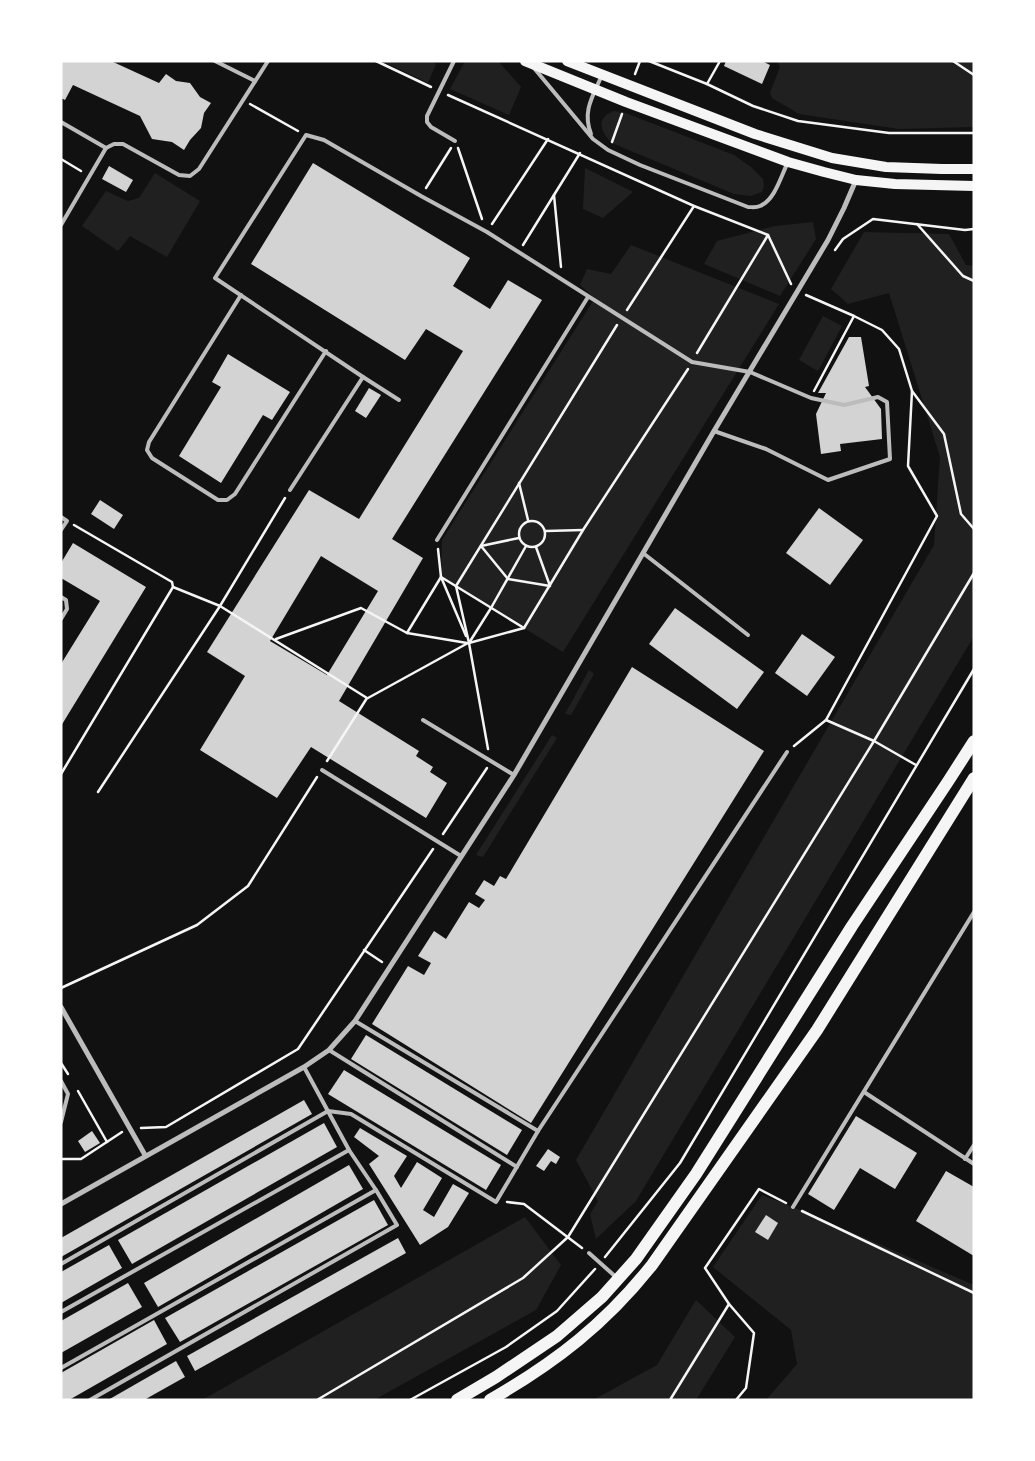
<svg xmlns="http://www.w3.org/2000/svg" width="1035" height="1461" font-family="Inter,sans-serif">
<style>
.green{fill:#202020}
.building{fill:#d3d3d3;fill-rule:evenodd}
.lines{fill:none;stroke-linecap:round;stroke-linejoin:round}
.path{stroke:#f5f5f5;stroke-width:2.5}
.service{stroke:#bcbcbc;stroke-width:4}
.minor{stroke:#bcbcbc;stroke-width:5}
.secondary{stroke:#f5f5f5;stroke-width:10}
.primary{stroke:#f5f5f5;stroke-width:12}
</style>
<rect width="100%" height="100%" fill="#111"/>
<g class="green">
<path d="M 382,61 L 430,61 L 436,64 L 428,83 Z"/>
<path d="M 465,61 L 498,61 L 521,87 L 509,115 L 450,89 Z"/>
<path d="M 777,61 L 974,61 L 974,127 L 899,129 L 799,114 L 772,98 L 770,93 L 780,67 Z"/>
<path d="M 613,111 L 623,112 L 734,155 L 751,167 L 763,179 L 764,186 L 762,192 L 751,196 L 734,194 L 612,143 C 600,132 596,118 613,111 Z"/>
<path d="M 585,168 L 633,192 L 603,218 L 583,209 Z"/>
<path d="M 155,173 L 200,201 L 167,257 L 130,236 L 118,251 L 82,226 L 106,191 L 128,201 L 139,198 Z"/>
<path d="M 813,222 L 816,239 L 780,296 L 704,264 L 717,241 L 775,226 Z"/>
<path d="M 864,232 L 949,234 L 966,265 L 974,266 L 974,636 L 636,1201 L 596,1239 L 590,1214 L 598,1201 L 576,1160 L 934,545 L 940,457 L 889,293 L 848,304 L 831,289 Z"/>
<path d="M 631,245 L 779,304 L 563,652 L 441,577 L 442,540 L 595,298 L 580,285 L 587,269 L 611,274 Z"/>
<path d="M 823,316 L 842,326 L 818,371 L 799,360 Z"/>
<path d="M 589,670 L 594,674 L 571,715 L 565,714 Z"/>
<path d="M 552,735 L 557,738 L 483,857 L 476,855 Z"/>
<path d="M 762,1195 L 793,1207 L 974,1285 L 974,1400 L 766,1400 L 797,1364 L 791,1330 L 713,1267 Z"/>
<path d="M 525,1217 L 561,1265 L 536,1310 L 374,1400 L 202,1400 Z"/>
<path d="M 696,1300 L 735,1337 L 696,1400 L 593,1400 L 657,1365 Z"/>
</g>
<g class="building">
<path d="M 61,61 L 111,61 L 159,83 L 166,74 L 176,81 L 190,83 L 200,97 L 211,103 L 204,113 L 201,128 L 190,140 L 184,150 L 172,142 L 152,139 L 140,116 L 73,85 L 65,100 L 61,98 Z"/>
<path d="M 726,61 L 762,61 L 770,65 L 762,84 L 724,66 Z"/>
<path d="M 313,163 L 470,258 L 453,286 L 490,309 L 508,280 L 542,300 L 392,539 L 423,558 L 339,701 L 419,751 L 416,756 L 433,767 L 430,772 L 447,783 L 426,818 L 311,747 L 277,798 L 200,750 L 245,676 L 207,652 L 309,490 L 359,519 L 463,351 L 426,329 L 405,360 L 251,264 ZM 321,556 L 378,591 L 327,675 L 270,641 Z"/>
<path d="M 109,166 L 133,180 L 126,192 L 102,179 Z"/>
<path d="M 849,337 L 861,337 L 869,386 L 865,387 L 881,409 L 882,439 L 840,444 L 841,451 L 821,454 L 816,414 L 826,393 L 818,393 Z"/>
<path d="M 228,354 L 290,392 L 272,420 L 263,415 L 221,483 L 179,456 L 221,387 L 212,382 Z"/>
<path d="M 369,388 L 381,395 L 366,418 L 355,411 Z"/>
<path d="M 100,500 L 123,515 L 114,529 L 91,514 Z"/>
<path d="M 819,508 L 863,540 L 830,585 L 786,553 Z"/>
<path d="M 73,543 L 146,587 L 61,726 L 61,664 L 100,601 L 61,578 L 61,563 Z"/>
<path d="M 675,608 L 764,672 L 737,709 L 649,644 Z"/>
<path d="M 802,634 L 835,657 L 807,696 L 775,673 Z"/>
<path d="M 632,667 L 764,751 L 531,1123 L 372,1024 L 408,966 L 424,975 L 431,963 L 418,956 L 434,931 L 446,939 L 469,902 L 479,908 L 485,900 L 475,894 L 484,880 L 494,886 L 500,876 L 506,879 Z"/>
<path d="M 366,1035 L 522,1130 L 507,1155 L 351,1059 Z"/>
<path d="M 344,1070 L 501,1165 L 486,1190 L 328,1094 Z"/>
<path d="M 304,1100 L 312,1114 L 61,1257 L 61,1238 Z"/>
<path d="M 856,1116 L 917,1153 L 895,1189 L 860,1168 L 834,1210 L 808,1194 Z"/>
<path d="M 324,1123 L 337,1147 L 132,1264 L 118,1240 Z"/>
<path d="M 360,1128 L 407,1156 L 394,1176 L 401,1188 L 417,1162 L 442,1178 L 423,1210 L 434,1217 L 453,1184 L 469,1193 L 448,1227 L 420,1245 L 369,1164 L 379,1156 L 354,1137 Z"/>
<path d="M 92,1131 L 100,1143 L 85,1152 L 78,1141 Z"/>
<path d="M 548,1149 L 560,1157 L 556,1164 L 551,1161 L 544,1171 L 536,1166 Z"/>
<path d="M 349,1165 L 363,1189 L 158,1307 L 144,1283 Z"/>
<path d="M 946,1171 L 974,1187 L 974,1256 L 916,1221 Z"/>
<path d="M 374,1200 L 388,1225 L 180,1342 L 165,1318 Z"/>
<path d="M 766,1215 L 778,1223 L 768,1240 L 755,1232 Z"/>
<path d="M 398,1238 L 406,1253 L 195,1371 L 187,1356 Z"/>
<path d="M 109,1245 L 122,1268 L 61,1303 L 61,1272 Z"/>
<path d="M 128,1283 L 142,1307 L 61,1353 L 61,1321 Z"/>
<path d="M 154,1320 L 167,1344 L 69,1400 L 61,1400 L 61,1373 Z"/>
<path d="M 176,1361 L 185,1377 L 144,1400 L 108,1400 Z"/>
</g>
<g class="lines">
<g class="path">
<path d="M 376,61 L 431,87"/>
<path d="M 649,61 L 707,84 L 753,106 L 798,121 L 889,133 L 974,133"/>
<path d="M 953,61 L 974,75"/>
<path d="M 635,74 L 640,61"/>
<path d="M 707,84 L 720,61"/>
<path d="M 448,95 L 694,206 L 768,235 L 791,284"/>
<path d="M 250,104 L 298,131"/>
<path d="M 612,142 L 622,114"/>
<path d="M 458,148 L 482,219"/>
<path d="M 61,159 L 81,171"/>
<path d="M 426,188 L 451,148"/>
<path d="M 554,195 L 561,267"/>
<path d="M 492,224 L 548,139"/>
<path d="M 917,224 L 963,276 L 974,281"/>
<path d="M 523,245 L 580,153"/>
<path d="M 835,250 L 843,239 L 873,219 L 965,230 L 974,229"/>
<path d="M 806,295 L 854,316 L 814,391"/>
<path d="M 627,310 L 694,206"/>
<path d="M 854,316 L 882,330 L 899,349 L 912,391 L 944,434 L 961,514 L 974,529"/>
<path d="M 617,325 L 456,586 L 469,643 L 524,628 L 583,530 L 688,369"/>
<path d="M 697,353 L 768,235"/>
<path d="M 519,483 L 528,520"/>
<circle cx="532" cy="534" r="13"/>
<path d="M 546,531 L 583,530"/>
<path d="M 519,538 L 481,546 L 508,579 L 550,586 L 536,547"/>
<path d="M 438,549 L 441,577 L 466,636"/>
<path d="M 173,587 L 220,606 L 367,698 L 327,761"/>
<path d="M 407,633 L 467,643"/>
<path d="M 276,639 L 361,608 L 407,633 L 441,577 L 524,628"/>
<path d="M 368,698 L 468,643"/>
<path d="M 826,720 L 874,741 L 916,765"/>
<path d="M 794,746 L 826,720 L 937,516 L 908,466 L 912,391"/>
<path d="M 488,749 L 469,643 L 491,608 L 526,546"/>
<path d="M 61,774 L 173,587 L 172,582 L 74,525"/>
<path d="M 98,792 L 220,606 L 285,498"/>
<path d="M 443,834 L 487,768"/>
<path d="M 364,950 L 382,962"/>
<path d="M 61,988 L 197,925 L 248,886 L 317,777"/>
<path d="M 61,1063 L 68,1074"/>
<path d="M 78,1091 L 107,1142"/>
<path d="M 141,1128 L 166,1127 L 298,1049 L 433,849"/>
<path d="M 61,1159 L 81,1159 L 122,1132"/>
<path d="M 507,1202 L 524,1204 L 582,1248"/>
<path d="M 802,1211 L 974,1293"/>
<path d="M 605,1257 L 680,1163 L 974,669"/>
<path d="M 317,1400 L 523,1278 L 568,1237 L 874,741 L 974,573"/>
<path d="M 410,1400 L 506,1347 L 557,1311 L 595,1269"/>
<path d="M 670,1400 L 729,1304"/>
<path d="M 736,1400 L 746,1388 L 754,1333 L 729,1304 L 705,1268 L 759,1189 L 786,1203"/>
</g>
<g class="service">
<path d="M 215,61 L 255,81"/>
<path d="M 454,61 L 427,116 L 427,122 L 431,127 L 455,141"/>
<path d="M 534,68 L 593,139 L 608,150 L 640,165 L 748,207 C 752,207 756,208 760,206 C 775,200 781,176 788,162"/>
<path d="M 61,122 L 106,148 L 114,144 L 123,144 L 179,175 L 190,176 L 199,169 L 268,61"/>
<path d="M 591,134 C 582,111 593,96 602,75"/>
<path d="M 61,225 L 106,148"/>
<path d="M 241,295 L 149,442 L 147,450 L 152,458 L 218,500 L 227,500 L 235,494 L 326,351"/>
<path d="M 363,377 L 399,400"/>
<path d="M 290,490 L 363,377 L 215,278 L 306,135 L 324,140 L 421,196 L 487,232 L 692,362 L 750,372 L 811,398 L 844,405 L 878,397 L 887,402 L 890,459 L 828,480 L 766,449 L 714,431"/>
<path d="M 61,517 L 67,521 L 61,530"/>
<path d="M 437,540 L 588,297"/>
<path d="M 643,553 L 748,635"/>
<path d="M 61,597 L 66,600 L 67,609 L 61,619"/>
<path d="M 423,720 L 514,775"/>
<path d="M 322,770 L 461,856"/>
<path d="M 355,1021 L 538,1131"/>
<path d="M 329,1050 L 517,1167"/>
<path d="M 61,1081 L 68,1094 L 61,1122"/>
<path d="M 864,1092 L 974,1164"/>
<path d="M 965,1159 L 974,1145"/>
<path d="M 793,1207 L 974,912"/>
<path d="M 589,1253 L 617,1278"/>
<path d="M 61,1264 L 328,1111 L 351,1114 L 496,1202 L 538,1131 L 787,752"/>
<path d="M 61,1312 L 349,1150"/>
<path d="M 61,1368 L 376,1190 L 349,1150 L 304,1067"/>
<path d="M 90,1400 L 397,1225 L 376,1190"/>
</g>
<g class="minor">
<path d="M 61,1007 L 145,1155"/>
<path d="M 61,1204 L 304,1067 L 329,1050 L 355,1021 L 514,775 L 714,431 L 828,240 L 844,208 L 856,180"/>
</g>
<g class="secondary">
<path d="M 525,61 L 626,102 L 788,162 L 824,172 L 856,180 L 895,184 L 974,186"/>
<path d="M 567,61 L 755,134 L 832,158 L 886,167 L 942,169 L 974,169"/>
</g>
<g class="primary">
<path d="M 457,1400 L 496,1377 L 557,1336 L 602,1297 L 636,1259 L 696,1174 L 852,926 L 949,780 L 974,741"/>
<path d="M 490,1400 C 556,1362 605,1324 652,1265 L 817,1030 L 974,778"/>
</g>
</g>
<rect width="1035" height="1461" fill="none" stroke="#ffffff" stroke-width="125"/>
</svg>
